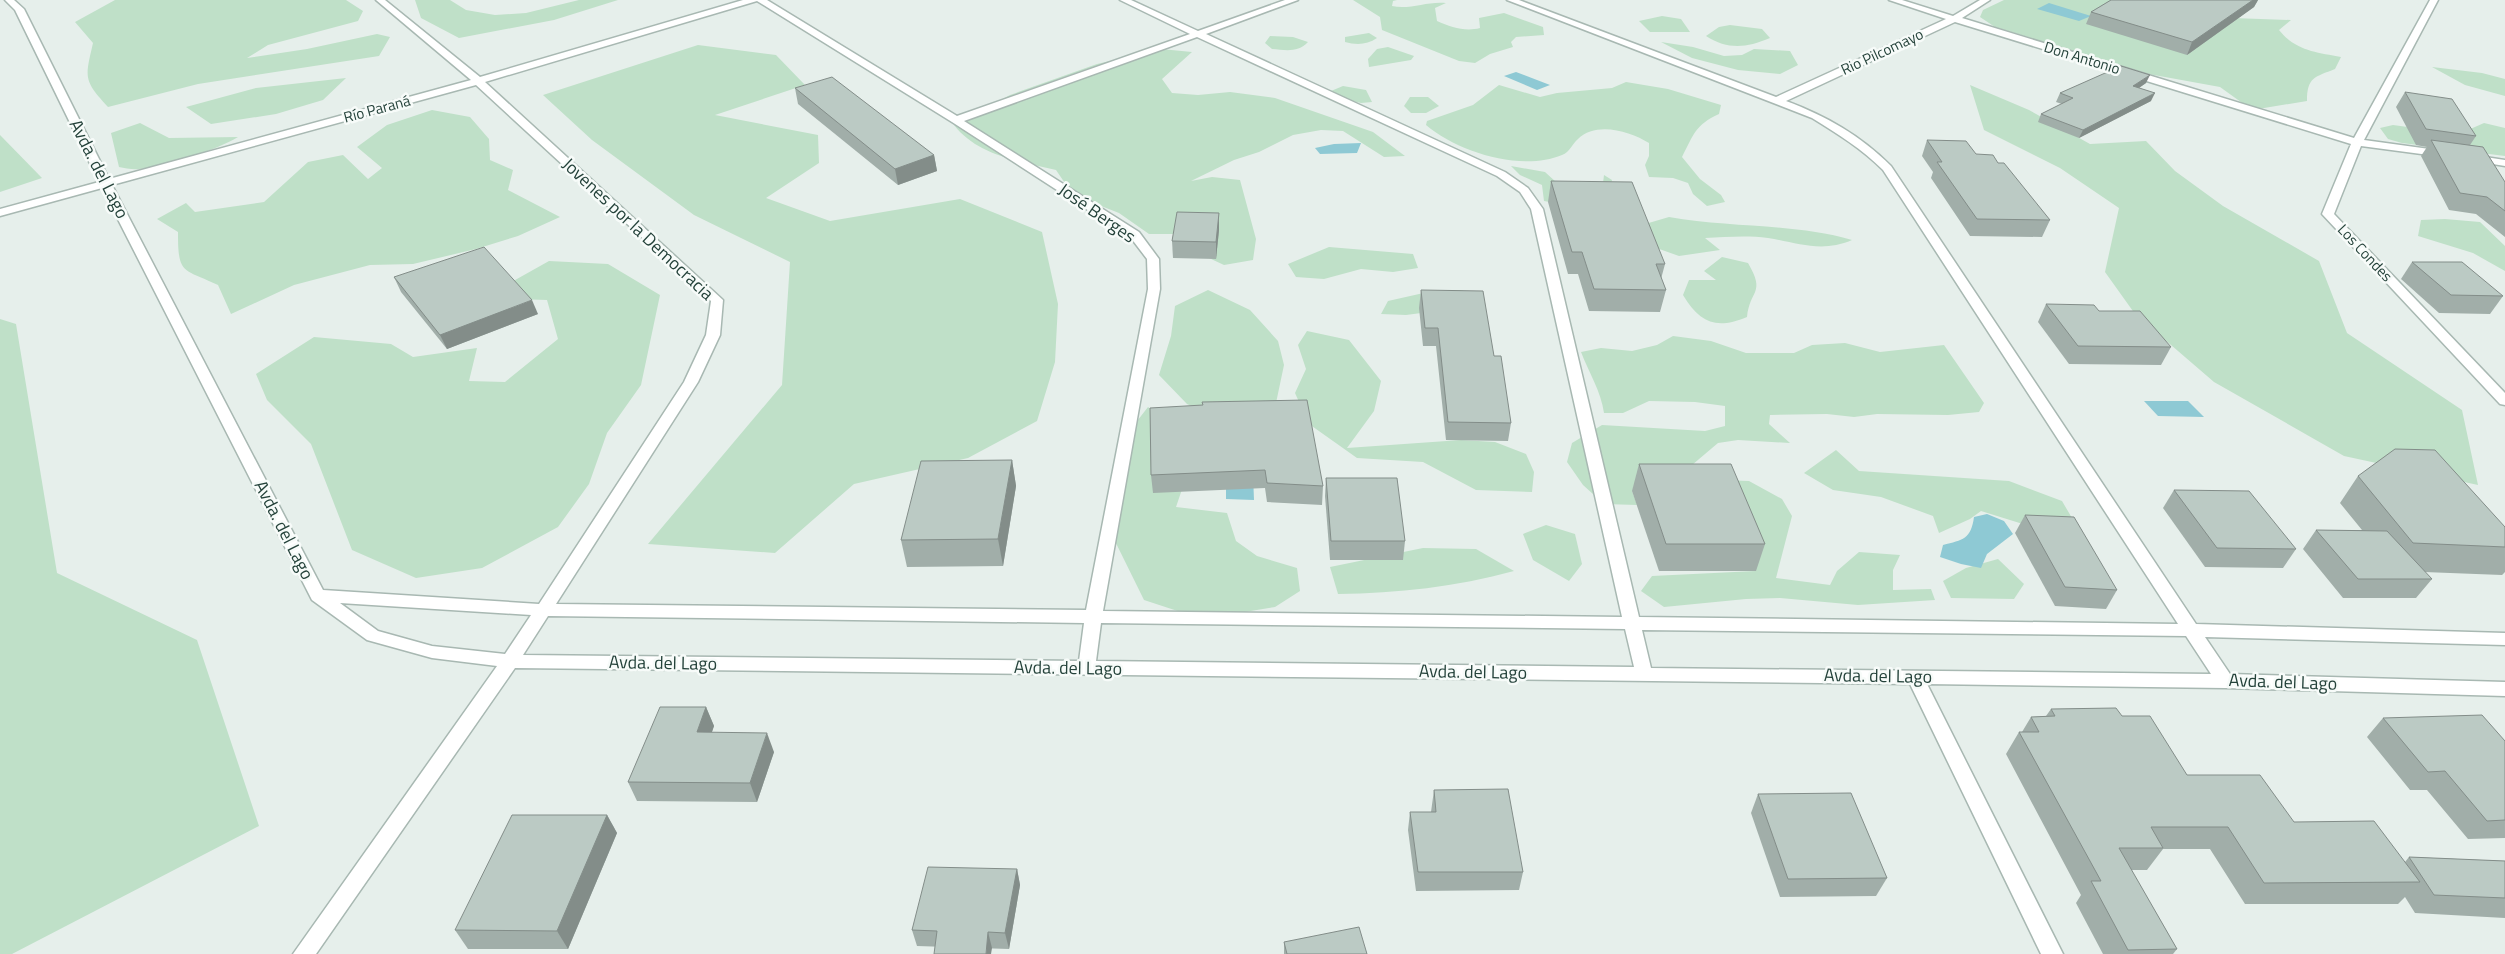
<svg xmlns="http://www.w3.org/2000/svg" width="2505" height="954" font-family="'Titillium Web',sans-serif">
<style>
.green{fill:#bfe0c8}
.water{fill:#8ec9d4}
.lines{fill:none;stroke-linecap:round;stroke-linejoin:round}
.minor-casing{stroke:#a8b8b2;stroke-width:3}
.minor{fill:#fff;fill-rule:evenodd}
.wall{fill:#a1aea9}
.shaded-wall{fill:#838d89}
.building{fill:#bbcac4;stroke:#838d89}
.labels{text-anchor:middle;stroke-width:5;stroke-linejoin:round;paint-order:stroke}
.far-street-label{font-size:15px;fill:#24423a;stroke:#f7fbf9}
.street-label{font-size:18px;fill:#24423a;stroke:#f7fbf9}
</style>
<rect width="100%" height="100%" fill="#e6efeb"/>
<g class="green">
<path d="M 115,0 L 346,0 L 363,11 L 358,21 L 268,45 L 247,58 L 307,49 L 377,34 L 390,37 L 379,56 L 198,84 L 108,107 C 83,80 85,78 93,43 L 75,22 Z"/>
<path d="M 415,0 L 450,0 L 466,10 L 495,15 L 526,13 L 579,0 L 618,0 L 554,20 L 459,38 L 421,18 Z"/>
<path d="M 1353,0 L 1397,0 L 1393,1 L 1392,6 C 1410,10 1427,1 1446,3 L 1435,8 L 1437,21 C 1451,27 1465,32 1480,28 L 1479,18 L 1504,13 L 1543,27 L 1544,35 L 1516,37 L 1511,42 L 1513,47 L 1490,54 L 1475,63 L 1459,61 L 1382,30 L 1380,17 Z"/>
<path d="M 2004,0 L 2148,0 L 2233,18 L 2291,20 L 2279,30 C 2296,51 2316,52 2341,57 L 2335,69 C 2315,77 2307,77 2307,101 L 2252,110 L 2220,87 L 2110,67 L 2064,53 L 2028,37 L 1995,27 L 1980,17 L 1983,10 Z"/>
<path d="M 1662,16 L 1681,19 L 1690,32 L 1650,32 L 1639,21 Z"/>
<path d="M 1730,25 L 1762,29 L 1770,38 C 1746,48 1728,50 1706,36 L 1719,27 Z"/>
<path d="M 1369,33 L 1377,38 C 1367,45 1356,45 1345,42 L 1345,37 Z"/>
<path d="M 1270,36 L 1293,37 L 1308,42 C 1298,53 1285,50 1272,49 L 1265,43 Z"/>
<path d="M 1661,42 L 1693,47 L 1724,56 L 1742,55 L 1754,49 L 1790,51 L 1798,65 L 1780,74 L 1738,70 L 1692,58 Z"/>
<path d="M 698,45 L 776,55 L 805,85 L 715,115 L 818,135 L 819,163 L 766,198 L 830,221 L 960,199 L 1042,232 L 1058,304 L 1055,362 L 1037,421 L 968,458 L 854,484 L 775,553 L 648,544 L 782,385 L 790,262 L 694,215 L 592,140 L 543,95 Z"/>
<path d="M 1388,47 L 1414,56 L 1411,60 L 1369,67 L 1368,59 L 1377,49 Z"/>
<path d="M 1161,49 L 1192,52 L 1162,79 L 1172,93 L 1198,95 L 1230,92 L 1275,98 L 1373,132 L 1405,156 L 1384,157 L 1343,131 L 1321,130 L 1293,135 L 1259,152 L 1234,160 L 1191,181 L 1212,177 L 1240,180 L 1256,239 L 1253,260 L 1224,265 L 1194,251 L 1181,225 L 1173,234 L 1149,234 L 1119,213 L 1073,195 L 1056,170 C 1020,161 978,156 954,125 L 1010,95 L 1097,64 Z"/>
<path d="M 2432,67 L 2482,73 L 2505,79 L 2505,96 L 2465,85 Z"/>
<path d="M 346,78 L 323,100 L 276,114 L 211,124 L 186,107 L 256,88 Z"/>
<path d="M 1626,82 L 1668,89 L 1721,105 L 1719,114 C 1695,125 1694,134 1682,157 L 1700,179 L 1721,195 L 1725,202 L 1707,206 L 1693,194 L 1688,183 L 1673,178 L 1649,177 L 1645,165 L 1649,156 L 1649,143 C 1630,131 1596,121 1578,139 C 1572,144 1570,152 1562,155 C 1521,172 1458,152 1426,125 L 1427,121 L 1473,105 L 1499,85 L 1540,97 L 1557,93 L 1612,88 Z"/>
<path d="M 1970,85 L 2029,110 L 2090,144 L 2146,141 L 2175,171 L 2223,206 L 2319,261 L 2347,333 L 2462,410 L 2478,485 L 2344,456 L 2214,382 L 2135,314 L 2105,272 L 2119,208 L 2060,168 L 1984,130 Z"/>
<path d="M 1343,86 L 1366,90 L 1372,102 L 1361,103 L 1334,97 L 1331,91 Z"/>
<path d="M 1410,97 L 1428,97 L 1439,106 L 1426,113 L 1411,113 L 1404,106 Z"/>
<path d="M 432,110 L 470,117 L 489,139 L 490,160 L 513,170 L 508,190 L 560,217 L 518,236 L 476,249 L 413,264 L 370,265 L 294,285 L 231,314 L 218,285 C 182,268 178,275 178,232 L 157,219 L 186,203 L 195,212 L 264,202 L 308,162 L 343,155 L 368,179 L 382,168 L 357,147 L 387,125 Z"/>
<path d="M 140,123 L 169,138 L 238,137 C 217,150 164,167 139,169 C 133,170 125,168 119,167 L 111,133 Z"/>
<path d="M 2484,123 L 2505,128 L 2505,156 L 2402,143 L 2388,139 L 2380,128 L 2393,125 L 2459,134 Z"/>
<path d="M 0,135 L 42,178 L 0,192 Z"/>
<path d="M 1511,166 L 1545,172 L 1557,183 L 1603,183 L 1604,175 L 1612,180 L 1609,196 L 1566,205 L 1544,201 L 1542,185 L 1520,175 Z"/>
<path d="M 1669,217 C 1730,228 1793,223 1852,240 C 1822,253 1798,243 1768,238 C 1747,235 1726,237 1705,238 L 1720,250 L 1679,256 L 1648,245 L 1635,227 Z"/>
<path d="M 2445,219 L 2480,222 L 2505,246 L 2505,271 L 2473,253 L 2418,236 L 2421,220 Z"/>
<path d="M 1329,247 L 1413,254 L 1418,268 L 1393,272 L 1361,269 L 1324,279 L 1296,277 L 1288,264 Z"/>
<path d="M 1722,257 L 1748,263 C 1766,294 1750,289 1747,317 C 1716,330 1700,323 1683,295 L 1689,280 L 1716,280 L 1704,271 Z"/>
<path d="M 549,261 L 608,264 L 660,295 L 641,385 L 607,433 L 589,484 L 558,527 L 482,568 L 416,578 L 352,550 L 311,444 L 267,400 L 256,374 L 314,337 L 391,344 L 413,357 L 477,348 L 469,381 L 505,382 L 558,339 L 547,300 L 483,298 Z"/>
<path d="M 1208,290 L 1250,310 L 1278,341 L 1284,365 L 1276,403 L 1222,420 L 1187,404 L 1159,375 L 1171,336 L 1175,306 Z"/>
<path d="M 1460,290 L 1475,294 L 1444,310 L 1406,315 L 1381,314 L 1388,301 L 1428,292 Z"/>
<path d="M 0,319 L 16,324 L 57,573 L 197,640 L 259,826 L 12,954 L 0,954 Z"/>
<path d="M 1307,331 L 1349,340 L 1381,381 L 1374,411 L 1347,448 L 1461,440 L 1495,442 L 1526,454 L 1534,472 L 1532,492 L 1476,490 L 1423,462 L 1357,458 L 1309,424 L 1295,393 L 1306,369 L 1298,345 Z"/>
<path d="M 1673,336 L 1711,341 L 1746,353 L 1794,353 L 1812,345 L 1845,343 L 1880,352 L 1944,345 L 1984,403 L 1979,412 L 1948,415 L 1877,414 L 1854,417 L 1827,414 L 1770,415 L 1769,424 L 1790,443 L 1738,440 L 1718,443 L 1679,476 L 1632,491 L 1637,505 L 1604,504 L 1583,485 L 1567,462 L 1572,443 L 1602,425 L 1705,431 L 1725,426 L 1725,406 L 1695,402 L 1649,401 L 1623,413 L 1604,413 C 1601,391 1589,373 1581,352 L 1601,348 L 1632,351 L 1657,345 Z"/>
<path d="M 1148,407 L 1197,445 L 1176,507 L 1227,513 L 1236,541 L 1257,556 L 1297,568 L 1300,591 L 1275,607 L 1202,619 L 1144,600 L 1109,529 L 1127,434 Z"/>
<path d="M 1836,450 L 1859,471 L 2009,481 L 2062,501 L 2079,530 L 2026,525 L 1981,511 L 1970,519 L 1939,533 L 1933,516 L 1881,497 L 1833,490 L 1804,473 Z"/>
<path d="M 1722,480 L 1749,481 L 1782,499 L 1792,516 L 1776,578 L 1830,585 L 1837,571 L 1859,552 L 1900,555 L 1893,570 L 1893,590 L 1931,589 L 1935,600 L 1858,605 L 1780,598 L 1746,599 L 1664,607 L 1641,591 L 1652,576 L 1755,571 Z"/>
<path d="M 1546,525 L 1575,534 L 1582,564 L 1569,581 L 1533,560 L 1523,534 Z"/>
<path d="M 1423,548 L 1476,549 L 1514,571 C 1456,587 1398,593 1338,594 L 1330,567 Z"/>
<path d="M 1998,559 L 2024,584 L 2014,599 L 1951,598 L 1943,581 L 1966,568 Z"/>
</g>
<g class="water">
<path d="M 2049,3 L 2091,16 L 2079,21 L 2037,9 Z"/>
<path d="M 1516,72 L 1550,85 L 1537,90 L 1504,76 Z"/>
<path d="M 1361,143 L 1357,153 L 1320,154 L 1315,148 L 1334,144 Z"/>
<path d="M 2144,401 L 2188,401 L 2204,417 L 2158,416 Z"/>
<path d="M 1226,475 L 1253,475 L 1254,500 L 1226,499 Z"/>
<path d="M 1987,514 L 2004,521 L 2013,534 L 1987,554 L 1981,568 L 1961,564 L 1940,557 L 1943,545 C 1963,540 1971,539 1974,517 Z"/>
</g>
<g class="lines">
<defs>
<g id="minor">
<path d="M 5,0 L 14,0 L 24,9 L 109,179 L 471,80 L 376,0 L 385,0 L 480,77 L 743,0 L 767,0 L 957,116 L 1190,34 L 1120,0 L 1131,0 L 1198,31 L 1285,0 L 1298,0 L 1206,34 L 1505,172 L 1528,188 L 1543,209 L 1639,617 L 2178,624 L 1883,170 C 1862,149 1838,134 1812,118 L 1507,0 L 1519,0 L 1776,97 L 1946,19 L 1889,0 L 1902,0 L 1953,16 L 1980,0 L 1990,0 L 1962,18 L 2354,138 L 2430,0 L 2438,0 L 2364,140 L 2444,151 L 2449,154 L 2444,157 L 2361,146 L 2334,214 L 2505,393 L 2505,405 L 2500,404 L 2322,214 L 2351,144 L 1955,22 L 1786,101 C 1826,116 1860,135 1891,166 L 2196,624 L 2505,633 L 2505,645 L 2205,637 L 2230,674 L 2505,682 L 2505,696 L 2225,688 L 1927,684 L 2063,954 L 2041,954 L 1910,684 L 515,668 L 316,954 L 293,954 L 497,666 L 432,658 L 367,640 L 312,600 L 102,188 L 0,216 L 0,209 L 99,182 L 15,10 ZM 757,1 L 952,122 L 1131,238 L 1147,259 L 1148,289 L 1086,610 L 556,604 L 698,382 L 720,335 L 723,300 L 485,82 ZM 1197,37 L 1497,176 L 1520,192 L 1531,209 L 1622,617 L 1103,611 L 1160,289 L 1159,259 L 1139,232 L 964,121 ZM 476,85 L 711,301 L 706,335 L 684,382 L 539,604 L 323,590 L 112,185 ZM 340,603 L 531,615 L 505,654 L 432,646 L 378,631 ZM 548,616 L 1084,623 L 1079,661 L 523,655 ZM 1101,623 L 1625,629 L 1634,667 L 1096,661 ZM 1642,630 L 2186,636 L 2211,674 L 1651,668 Z"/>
<path d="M 2472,155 L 2505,160 L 2505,166 L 2468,160 L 2468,156 Z"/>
</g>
</defs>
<use href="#minor" class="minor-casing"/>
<use href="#minor" class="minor"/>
</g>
<g class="wall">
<path d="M 2111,0 L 2258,0 L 2254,7 L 2187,55 L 2086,24 L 2091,12 Z"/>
<path d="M 2146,83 L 2139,88 L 2151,101 L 2079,138 L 2038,122 L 2041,114 L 2062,104 L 2056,102 L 2060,93 Z"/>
<path d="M 795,88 L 934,155 L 937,171 L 898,185 L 798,104 Z"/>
<path d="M 2405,92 L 2476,136 L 2470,145 L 2505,182 L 2505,237 L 2476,214 L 2449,210 L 2421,156 L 2427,147 L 2416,145 L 2396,107 Z"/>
<path d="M 1927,140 L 1976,154 L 1998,163 L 2050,220 L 2042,237 L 1970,236 L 1931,178 L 1933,172 L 1922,156 Z"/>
<path d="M 1551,181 L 1665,264 L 1661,279 L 1666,290 L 1660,312 L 1589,311 L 1578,274 L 1568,274 L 1548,202 Z"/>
<path d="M 1219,213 L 1219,230 L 1216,259 L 1173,258 L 1172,241 Z"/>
<path d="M 2412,262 L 2503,296 L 2490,314 L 2439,313 L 2401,279 Z"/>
<path d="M 394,277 L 538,314 L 447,349 L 401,292 Z"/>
<path d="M 1421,290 L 1494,356 L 1511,423 L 1508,441 L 1446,440 L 1436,346 L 1423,346 L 1419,308 Z"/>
<path d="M 2046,304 L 2099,311 L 2171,347 L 2161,365 L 2069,364 L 2038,322 Z"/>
<path d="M 1150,408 L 1323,486 L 1322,505 L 1267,502 L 1265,488 L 1153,493 L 1151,475 Z"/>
<path d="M 1012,460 L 1016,486 L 1003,566 L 907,567 L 901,540 Z"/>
<path d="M 1639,464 L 1765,544 L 1756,571 L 1659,571 L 1632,491 Z"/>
<path d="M 2358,476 L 2505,527 L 2505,572 L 2502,575 L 2424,572 L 2432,579 L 2416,598 L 2343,598 L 2303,549 L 2316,530 L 2362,530 L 2340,503 Z"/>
<path d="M 1326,478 L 1405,541 L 1403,560 L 1330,560 L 1325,496 Z"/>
<path d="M 2174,490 L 2296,549 L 2283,568 L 2205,567 L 2163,508 Z"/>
<path d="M 2025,515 L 2117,590 L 2106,609 L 2055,606 L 2015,533 Z"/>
<path d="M 706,707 L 714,726 L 712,732 L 774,752 L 757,802 L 637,801 L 628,782 Z"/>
<path d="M 2051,709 L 2122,716 L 2187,775 L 2294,822 L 2405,862 L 2409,857 L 2505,861 L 2505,918 L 2415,913 L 2405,897 L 2398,904 L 2245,904 L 2210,849 L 2163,849 L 2147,870 L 2131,870 L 2177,949 L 2173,954 L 2103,954 L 2076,903 L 2081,895 L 2006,754 L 2019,732 L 2022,732 L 2031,717 L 2046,716 Z"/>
<path d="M 2383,718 L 2505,741 L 2505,838 L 2468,839 L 2427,790 L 2410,790 L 2367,737 Z"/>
<path d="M 1434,790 L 1523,872 L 1519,890 L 1416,891 L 1408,830 L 1410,812 L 1431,812 Z"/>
<path d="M 1758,794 L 1887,878 L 1876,896 L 1780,897 L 1751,813 Z"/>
<path d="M 607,815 L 617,833 L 568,949 L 468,949 L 455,930 Z"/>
<path d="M 1017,869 L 1020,885 L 1009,949 L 917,946 L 912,930 Z"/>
<path d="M 1284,942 L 1367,954 L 1284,954 Z"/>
</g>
<g class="shaded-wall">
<path d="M 2253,0 L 2258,0 L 2254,7 L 2187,55 L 2192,42 Z"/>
<path d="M 2150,75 L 2146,83 L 2130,94 L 2133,86 Z"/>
<path d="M 2155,93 L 2151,101 L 2079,138 L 2083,130 Z"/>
<path d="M 934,155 L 937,171 L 898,185 L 895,169 Z"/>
<path d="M 1219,213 L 1219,230 L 1216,259 L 1216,242 Z"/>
<path d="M 532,300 L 538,314 L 447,349 L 440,335 Z"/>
<path d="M 1012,460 L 1016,486 L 1003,566 L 998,539 Z"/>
<path d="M 706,707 L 714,726 L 705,751 L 697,732 Z"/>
<path d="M 767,733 L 774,752 L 757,802 L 750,783 Z"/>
<path d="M 607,815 L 617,833 L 568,949 L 557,931 Z"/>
<path d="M 1017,869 L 1020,885 L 1009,949 L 1005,933 Z"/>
<path d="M 988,932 L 992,948 L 991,954 L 986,954 Z"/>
</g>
<g class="building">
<path d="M 2111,0 L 2253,0 L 2192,42 L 2091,12 Z"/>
<path d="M 2121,66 L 2150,75 L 2133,86 L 2155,93 L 2083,130 L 2041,114 L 2073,98 L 2060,93 Z"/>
<path d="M 832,77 L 934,155 L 895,169 L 795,88 Z"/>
<path d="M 2405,92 L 2452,99 L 2476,136 L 2426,129 Z"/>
<path d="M 1927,140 L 1966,141 L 1976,154 L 1993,155 L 1998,163 L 2004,163 L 2050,220 L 1977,219 L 1937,162 L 1942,162 Z"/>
<path d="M 2431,140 L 2483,147 L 2505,182 L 2505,211 L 2487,197 L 2460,193 Z"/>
<path d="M 1551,181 L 1632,182 L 1665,264 L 1656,264 L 1666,290 L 1594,289 L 1582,252 L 1572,252 Z"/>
<path d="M 1177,212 L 1219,213 L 1216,242 L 1172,241 Z"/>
<path d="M 484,247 L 532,300 L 440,335 L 394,277 Z"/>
<path d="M 2412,262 L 2462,262 L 2503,296 L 2451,295 Z"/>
<path d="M 1421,290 L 1483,291 L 1494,356 L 1501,356 L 1511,423 L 1448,422 L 1438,328 L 1425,328 Z"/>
<path d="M 2046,304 L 2094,305 L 2099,311 L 2140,311 L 2171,347 L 2078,346 Z"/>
<path d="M 1307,400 L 1323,486 L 1267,483 L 1265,470 L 1151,475 L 1150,408 L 1203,405 L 1202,402 Z"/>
<path d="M 2395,449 L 2435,450 L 2505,527 L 2505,547 L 2413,543 L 2358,476 Z"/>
<path d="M 1012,460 L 998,539 L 901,540 L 921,461 Z"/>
<path d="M 1639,464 L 1731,464 L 1765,544 L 1666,544 Z"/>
<path d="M 1326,478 L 1397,478 L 1405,541 L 1331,541 Z"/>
<path d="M 2174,490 L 2249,491 L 2296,549 L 2217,548 Z"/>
<path d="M 2025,515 L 2074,517 L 2117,590 L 2065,587 Z"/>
<path d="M 2316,530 L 2387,531 L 2432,579 L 2358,579 Z"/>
<path d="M 660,707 L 706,707 L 697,732 L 767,733 L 750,783 L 628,782 Z"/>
<path d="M 2116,708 L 2122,716 L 2150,716 L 2187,775 L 2260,775 L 2294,822 L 2374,821 L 2420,882 L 2264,883 L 2228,827 L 2151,827 L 2163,848 L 2119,848 L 2177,949 L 2128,950 L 2091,881 L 2101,881 L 2019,732 L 2039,732 L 2031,717 L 2055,716 L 2051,709 Z"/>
<path d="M 2482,715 L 2505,741 L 2505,820 L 2487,821 L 2445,771 L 2428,772 L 2383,718 Z"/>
<path d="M 1508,789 L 1523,872 L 1418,872 L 1410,812 L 1436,812 L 1434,790 Z"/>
<path d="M 1851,793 L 1887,878 L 1788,879 L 1758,794 Z"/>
<path d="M 512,815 L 607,815 L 557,931 L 455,930 Z"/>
<path d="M 2409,857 L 2505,861 L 2505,898 L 2434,895 Z"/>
<path d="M 928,867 L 1017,869 L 1005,933 L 988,932 L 986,954 L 934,954 L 937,931 L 912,930 Z"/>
<path d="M 1359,927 L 1367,954 L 1287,954 L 1284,942 Z"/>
</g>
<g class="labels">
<g class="far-street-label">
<text transform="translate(1882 52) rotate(-25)" y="5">Rio Pilcomayo</text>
<text transform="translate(2082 58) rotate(17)" y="5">Don Antonio</text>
<text transform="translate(377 109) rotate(-15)" y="5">Río Paraná</text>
<text transform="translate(2365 253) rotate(47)" y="5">Los Condes</text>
</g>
<g class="street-label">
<text transform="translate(99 169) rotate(63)" y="6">Avda. del Lago</text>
<text transform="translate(1097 213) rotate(35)" y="6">José Berges</text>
<text transform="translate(638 229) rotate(43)" y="6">Jovenes por la Democracia</text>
<text transform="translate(284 530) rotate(63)" y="6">Avda. del Lago</text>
<text transform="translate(663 663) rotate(1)" y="6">Avda. del Lago</text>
<text transform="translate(1068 668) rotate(1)" y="6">Avda. del Lago</text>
<text transform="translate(1473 672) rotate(1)" y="6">Avda. del Lago</text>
<text transform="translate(1878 676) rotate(1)" y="6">Avda. del Lago</text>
<text transform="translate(2283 682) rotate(2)" y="6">Avda. del Lago</text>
</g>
</g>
</svg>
